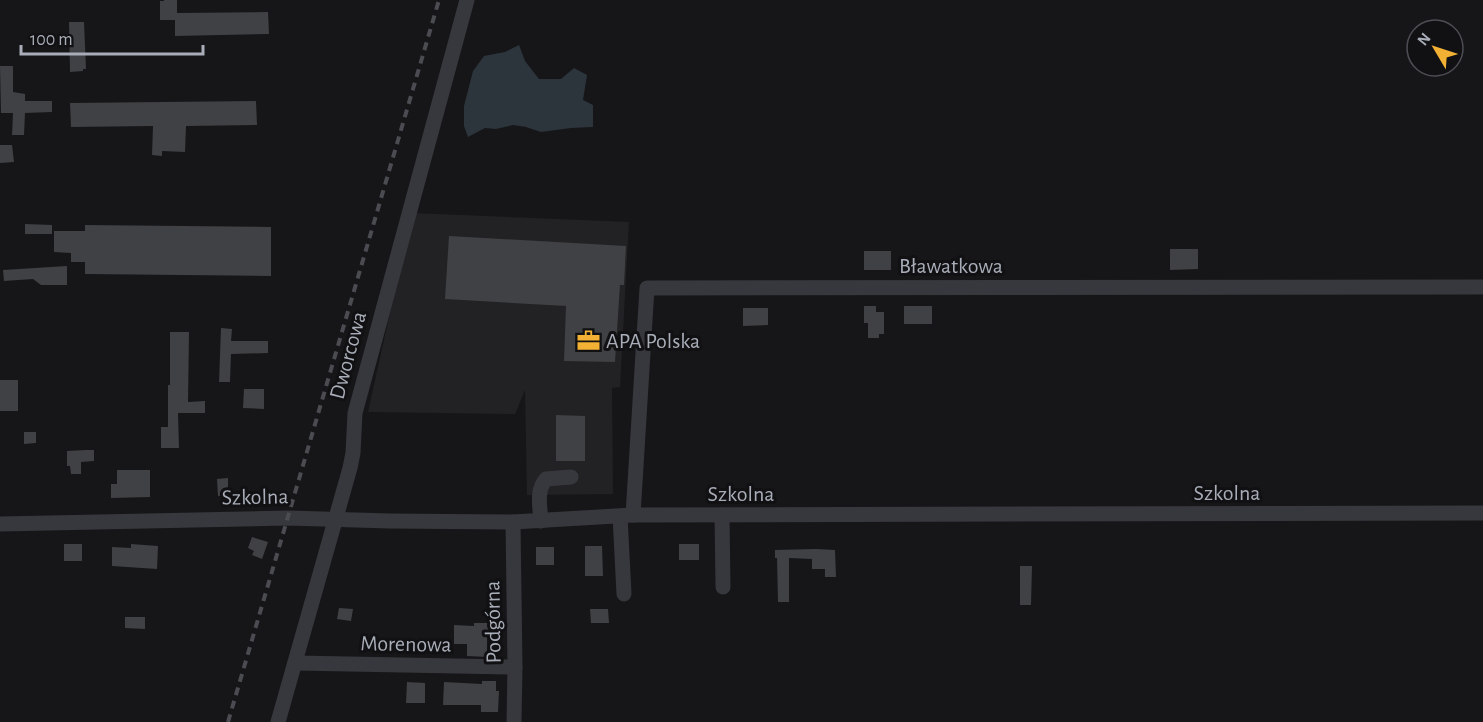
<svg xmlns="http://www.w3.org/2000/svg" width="1483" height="722" font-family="'Alegreya Sans',sans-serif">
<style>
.built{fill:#222225}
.water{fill:#2c353c}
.building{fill:#404145}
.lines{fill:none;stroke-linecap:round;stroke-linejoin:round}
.minor{stroke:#37383d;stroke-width:15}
.rail{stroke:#4a4c52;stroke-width:4;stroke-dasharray:8 6;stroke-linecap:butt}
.labels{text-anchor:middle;stroke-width:6;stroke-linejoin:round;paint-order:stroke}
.street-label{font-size:22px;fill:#a8adb8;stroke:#111113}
.poi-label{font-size:22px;fill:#a8adb8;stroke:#111113;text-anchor:start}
</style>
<rect width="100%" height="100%" fill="#161618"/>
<path class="built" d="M 412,213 L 629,222 L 620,387 L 612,388 L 613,494 L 527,495 L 525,390 L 515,414 L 368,412 Z"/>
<path class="water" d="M 519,45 L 525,61 L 539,79 L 561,79 L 574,68 L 587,75 L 583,100 L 593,105 L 593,127 L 571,128 L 541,132 L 526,127 L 513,125 L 496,129 L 485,128 L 468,137 L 464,126 L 464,106 L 473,71 L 484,56 L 505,52 Z"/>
<g class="building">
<path d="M 164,0 L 177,0 L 177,13 L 268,12 L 269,34 L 175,36 L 175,20 L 160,20 L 160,1 L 164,1 Z"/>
<path d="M 69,22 L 84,22 L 86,69 L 83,69 L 83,71 L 70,72 Z"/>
<path d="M 0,66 L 13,66 L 13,92 L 25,94 L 25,101 L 52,101 L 52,112 L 25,113 L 24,135 L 12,135 L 13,113 L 1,113 Z"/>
<path d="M 256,101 L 257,125 L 186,126 L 185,152 L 162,151 L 162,156 L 152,155 L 153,126 L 71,127 L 70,103 Z"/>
<path d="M 0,145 L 12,145 L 14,162 L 0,163 Z"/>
<path d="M 25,224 L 52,225 L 52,234 L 25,234 Z"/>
<path d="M 85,225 L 271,227 L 271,276 L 85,274 L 85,262 L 71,262 L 71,253 L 54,252 L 54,231 L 85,231 Z"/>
<path d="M 449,236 L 626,246 L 624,285 L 620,285 L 615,362 L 564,361 L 566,306 L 445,299 Z"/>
<path d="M 1170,249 L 1198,249 L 1198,269 L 1170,270 Z"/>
<rect x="864" y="251" width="27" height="19"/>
<path d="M 67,266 L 67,285 L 41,285 L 33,279 L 4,281 L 3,270 Z"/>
<path d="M 864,306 L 876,306 L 876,312 L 884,312 L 884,334 L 879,334 L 879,338 L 868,338 L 868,323 L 864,323 Z"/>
<rect x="904" y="306" width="28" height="18"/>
<path d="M 743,308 L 768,308 L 768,325 L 743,326 Z"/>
<path d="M 221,328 L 232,329 L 231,341 L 268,341 L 268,353 L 231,354 L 230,382 L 219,382 Z"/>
<path d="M 170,332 L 189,332 L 188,402 L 205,401 L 205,413 L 178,413 L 179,448 L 161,448 L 161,427 L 168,427 L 168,385 L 170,385 Z"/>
<rect x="0" y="380" width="18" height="31"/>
<path d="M 244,389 L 264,389 L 264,409 L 243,408 Z"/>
<path d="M 556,415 L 585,416 L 585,461 L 556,461 Z"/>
<path d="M 24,432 L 36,432 L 36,443 L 24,444 Z"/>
<path d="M 86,450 L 94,450 L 94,461 L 81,462 L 81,474 L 71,474 L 70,466 L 67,466 L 67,451 Z"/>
<path d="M 117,470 L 150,470 L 150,497 L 111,498 L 111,484 L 117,484 Z"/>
<path d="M 228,478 L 228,495 L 218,496 L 217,479 Z"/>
<path d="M 252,537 L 268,542 L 262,559 L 252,555 L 254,551 L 248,548 Z"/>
<rect x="64" y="544" width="18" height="17"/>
<path d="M 131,544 L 158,546 L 157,569 L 112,566 L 112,547 L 131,548 Z"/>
<rect x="679" y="544" width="20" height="16"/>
<path d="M 585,546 L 602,546 L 603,576 L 585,576 Z"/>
<rect x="536" y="547" width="18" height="18"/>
<path d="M 816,549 L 835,550 L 836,577 L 825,577 L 825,569 L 812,569 L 812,559 L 789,558 L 789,602 L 778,602 L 777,558 L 775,558 L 775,550 Z"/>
<path d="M 1020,566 L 1032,566 L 1031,605 L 1020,605 Z"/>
<path d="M 339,608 L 353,609 L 351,621 L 337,619 Z"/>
<path d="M 590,609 L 608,609 L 609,623 L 591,623 Z"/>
<path d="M 125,617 L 145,617 L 145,629 L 125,628 Z"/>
<path d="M 474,623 L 492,623 L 492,637 L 487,637 L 487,657 L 467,656 L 467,644 L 454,644 L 454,625 L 474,626 Z"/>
<path d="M 482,681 L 496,681 L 496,691 L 499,691 L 498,712 L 481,712 L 481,705 L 443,705 L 444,682 L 482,684 Z"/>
<path d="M 407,682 L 425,683 L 425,703 L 406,703 Z"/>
</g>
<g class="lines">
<g class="minor">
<path d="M 633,515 L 647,288 L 1483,287"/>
<path d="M 722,515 L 723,587"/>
<path d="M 620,516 L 624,594"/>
<path d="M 541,521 C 540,507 536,490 546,479 L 571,477"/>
<path d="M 513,522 L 515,667 L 514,722"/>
<path d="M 0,524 L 288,518 L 390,521 L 513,522 L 633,515 L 1483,513"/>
<path d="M 295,663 L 515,667"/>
<path d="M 278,722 L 350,468 L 353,453 L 355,413 L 467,0"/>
</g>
<path class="rail" d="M 228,722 L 439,0"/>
</g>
<defs>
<symbol id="office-bare" viewBox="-9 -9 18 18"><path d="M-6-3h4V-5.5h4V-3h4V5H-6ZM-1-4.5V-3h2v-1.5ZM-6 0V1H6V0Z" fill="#f2b134" stroke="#111113" stroke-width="2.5" paint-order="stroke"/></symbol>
</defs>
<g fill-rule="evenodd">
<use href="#office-bare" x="572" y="324" width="33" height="33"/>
</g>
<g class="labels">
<g class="street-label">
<text x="951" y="273">Bławatkowa</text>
<text transform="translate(347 355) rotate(-75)" y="8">Dworcowa</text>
<text x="1227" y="500">Szkolna</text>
<text x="741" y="501">Szkolna</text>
<text transform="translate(255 496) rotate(-1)" y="8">Szkolna</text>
<text transform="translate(492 622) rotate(-91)" y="8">Podgórna</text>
<text transform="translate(406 643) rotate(1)" y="8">Morenowa</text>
</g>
<g class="poi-label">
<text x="606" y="348">APA Polska</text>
</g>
</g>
<g transform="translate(1435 48) rotate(309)"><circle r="28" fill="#111113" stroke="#4d4f55" stroke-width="1.5"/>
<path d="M0-4.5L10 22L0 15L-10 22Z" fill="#f2b134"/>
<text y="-9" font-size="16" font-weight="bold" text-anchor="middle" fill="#a8adb8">N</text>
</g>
<path d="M21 45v9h182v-9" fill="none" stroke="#a8adb8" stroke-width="3"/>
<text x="30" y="45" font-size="18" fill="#a8adb8" stroke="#111113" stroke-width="4.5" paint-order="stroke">100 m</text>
</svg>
